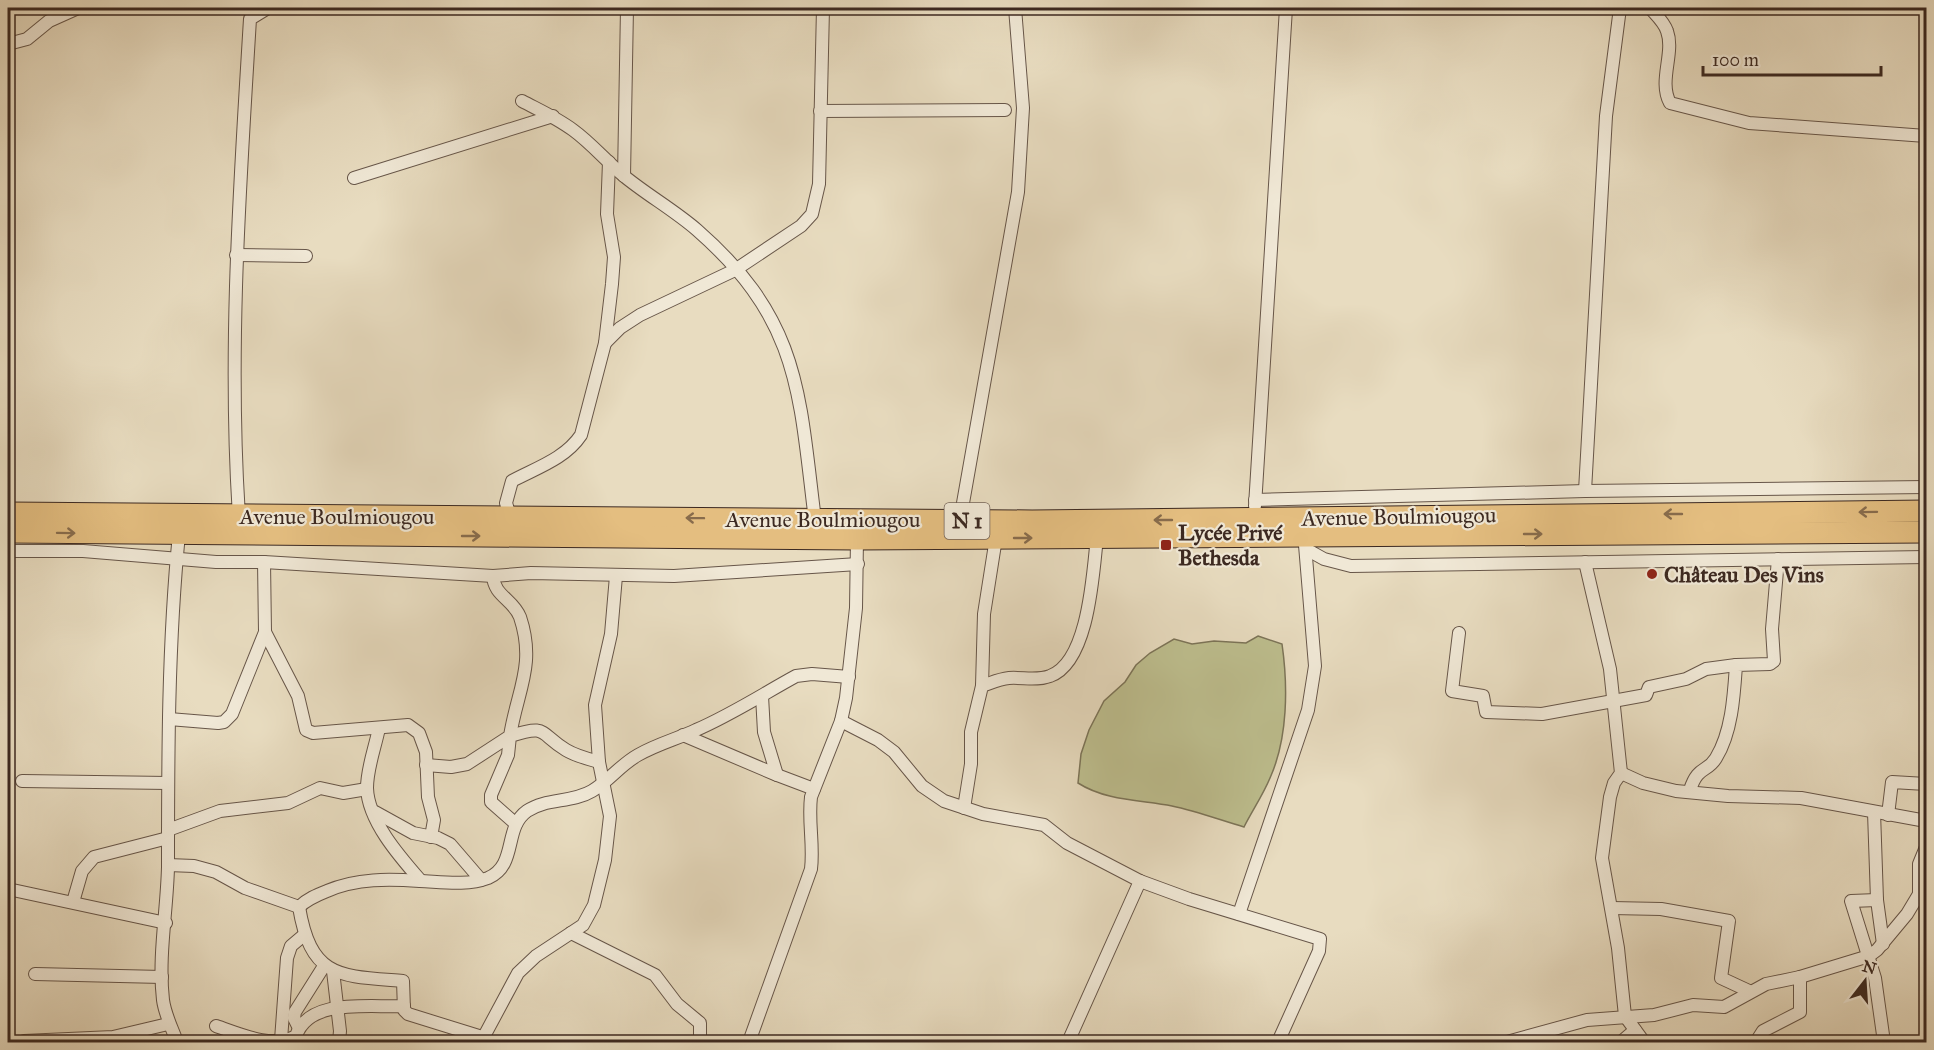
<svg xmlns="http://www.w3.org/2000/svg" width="1934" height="1050" font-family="'IM FELL Great Primer',serif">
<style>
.green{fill:#bdbe8e;stroke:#7c7458;stroke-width:1.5}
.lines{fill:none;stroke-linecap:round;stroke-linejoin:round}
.street-casing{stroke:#675649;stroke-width:14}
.highway-casing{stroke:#3c2921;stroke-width:23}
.street{stroke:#f0e8d6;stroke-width:12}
.highway{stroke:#e4be80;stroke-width:21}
.oneway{stroke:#886c4c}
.poi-dot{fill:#8f2418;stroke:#f0e8d6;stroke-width:2}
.labels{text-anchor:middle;stroke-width:4.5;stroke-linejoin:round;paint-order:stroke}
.shield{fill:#f0e8d6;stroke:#726257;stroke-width:1.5}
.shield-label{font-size:21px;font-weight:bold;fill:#3c2921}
.street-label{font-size:22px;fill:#3c2921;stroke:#f0e8d6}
.poi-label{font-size:22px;font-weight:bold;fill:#3c2921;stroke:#f0e8d6;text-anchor:start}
</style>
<rect width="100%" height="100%" fill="#e8dcc0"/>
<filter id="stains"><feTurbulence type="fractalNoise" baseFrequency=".00333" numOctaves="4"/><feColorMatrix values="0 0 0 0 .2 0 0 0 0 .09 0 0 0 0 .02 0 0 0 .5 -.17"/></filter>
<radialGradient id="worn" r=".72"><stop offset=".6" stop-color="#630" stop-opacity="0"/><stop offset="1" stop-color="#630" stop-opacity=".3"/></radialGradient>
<path class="green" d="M 1258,636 L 1282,644 C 1288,686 1288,738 1270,778 C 1263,795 1252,811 1244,827 C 1220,820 1196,811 1172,806 C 1142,800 1106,801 1078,783 L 1081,754 L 1089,730 L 1104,701 L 1125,682 L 1136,665 L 1150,653 L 1174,639 L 1192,644 L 1214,641 L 1246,643 Z"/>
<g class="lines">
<defs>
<g id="street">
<path d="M 1650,8 C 1656,15 1664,22 1667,31 C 1675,53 1658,81 1670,103 L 1749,123 L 1926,136"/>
<path d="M 8,44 L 27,39 L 49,21 L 78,8"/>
<path d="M 522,101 C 539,110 557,118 573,130 C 591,143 606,161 624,176 C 647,195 674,210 697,230 C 801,321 799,393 815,520"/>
<path d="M 820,111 L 1005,110"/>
<path d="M 624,176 L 627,8"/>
<path d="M 354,178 L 553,116"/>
<path d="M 236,255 L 306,256"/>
<path d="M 605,343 L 620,328 L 640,315 L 735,270 L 801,226 L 812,214 L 819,184 L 823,8"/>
<path d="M 1585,491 L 1606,116 L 1620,8"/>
<path d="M 1255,500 L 1585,491 L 1926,487"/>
<path d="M 1255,506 L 1286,8"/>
<path d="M 239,516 C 228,350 240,184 250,19 L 268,8"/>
<path d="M 510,516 L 506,503 L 512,481 C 536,468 565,459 581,435 L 605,343 L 612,284 L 614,257 L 607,214 L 609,162"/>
<path d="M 960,520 L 1018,192 L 1023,108 L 1015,8"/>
<path d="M 1306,549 L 1324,559 L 1351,566 L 1926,557"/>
<path d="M 8,551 L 83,551 L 216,562 L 264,562 L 493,576 L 531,573 L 674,576 L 858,564"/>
<path d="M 1585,562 L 1610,669 L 1621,773 L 1614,783 L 1610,797 L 1602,858 L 1618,948 L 1625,1016 L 1644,1042"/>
<path d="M 265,632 L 298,696 L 306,730 L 313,733 L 408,725 L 419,733 L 426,752 L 428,797 L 434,820 L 431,837"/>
<path d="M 1459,633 L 1452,691 L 1483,696 L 1486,712 L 1542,714 L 1646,695 L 1649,687 L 1686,679 L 1706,669 L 1736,665"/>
<path d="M 982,686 L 984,614 L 996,538"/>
<path d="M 169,719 L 218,723 L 224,722 L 232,714 L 265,632 L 264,562"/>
<path d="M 841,721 L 878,740 L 894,752 L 922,786 L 944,801 L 983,814 L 1044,825 L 1067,843 L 1140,881 L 1189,899 L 1320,939 L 1319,951 L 1278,1042"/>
<path d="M 379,728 C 375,748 367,768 367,788 C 368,821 400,857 421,881"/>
<path d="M 683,735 L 777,775 L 764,732 L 762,696"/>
<path d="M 426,765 L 451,767 L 467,764 L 510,736 C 517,691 536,665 520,617 C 513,599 494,596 493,576"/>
<path d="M 1621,773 L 1643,783 L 1676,791 L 1728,796 L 1801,798 L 1926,821"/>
<path d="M 777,775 L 814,789"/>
<path d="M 22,781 L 168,783"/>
<path d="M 1690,790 C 1698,765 1707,773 1716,758 C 1732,732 1734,695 1736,665 L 1770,664 L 1774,661 L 1772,629 L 1778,559"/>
<path d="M 964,808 L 971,764 L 971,732 L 982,686 C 991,683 999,679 1009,678 C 1023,677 1037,681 1050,676 C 1089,662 1093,573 1097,537"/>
<path d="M 375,812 L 413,833 L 438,838 L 450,844 L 481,880"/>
<path d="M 1874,812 L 1877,900 L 1883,944"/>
<path d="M 1888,815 L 1892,782 L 1926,784"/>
<path d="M 516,824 L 491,802 L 491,795 L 508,755 L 510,736 C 549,724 538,733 566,750 C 576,756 588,759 599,762"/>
<path d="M 168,830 L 220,811 L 288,803 L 320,788 L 343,793 L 367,789"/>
<path d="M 168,865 L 194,866 L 216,872 L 245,888 L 299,907 C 307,899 317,895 327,891 C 357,878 389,879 420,881 C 442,882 467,886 488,878 C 518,865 503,828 527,811 C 546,798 572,803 592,791 C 609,781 620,765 638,755 C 657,744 677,739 696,730 C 731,715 763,694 796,676 L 812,674 L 849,677"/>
<path d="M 8,889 L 166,923"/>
<path d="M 1877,900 L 1851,901 L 1875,978 L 1884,1042"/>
<path d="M 73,902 L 82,871 L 94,857 L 168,838"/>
<path d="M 299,907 C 311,979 340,976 403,981 L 404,1010 L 408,1014 L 482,1037"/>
<path d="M 1612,908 L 1661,909 L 1729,921 L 1721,978 L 1749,991"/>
<path d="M 1239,914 L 1308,710 L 1315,666 L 1305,545"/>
<path d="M 571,933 L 655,975 L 677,1004 L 700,1023 L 700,1042"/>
<path d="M 333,971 L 340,1031 L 339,1042"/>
<path d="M 35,974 L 162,977"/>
<path d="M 216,1026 C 240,1034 271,1049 296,1036 C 309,997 371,1008 404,1006"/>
<path d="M 299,1028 L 294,1018 L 295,1012 L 324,966"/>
<path d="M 281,1040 L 287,958 L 291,946 L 304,935"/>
<path d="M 24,1041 L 113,1037 L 168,1024"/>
<path d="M 177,1042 C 172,1028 165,1015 163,1000 C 158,956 167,911 168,867 C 168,756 168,644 179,534"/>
<path d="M 481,1042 L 518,973 L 536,956 L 583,925 L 594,905 L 605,860 L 610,816 L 599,762 L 595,705 L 611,634 L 616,576"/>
<path d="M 749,1042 L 811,869 C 814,845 808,821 811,797 L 841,721 L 846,698 L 856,608 L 857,539"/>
<path d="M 1068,1042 L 1140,881"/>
<path d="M 1507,1042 L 1587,1020 L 1654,1015 L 1693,1005 L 1724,1007 L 1766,984 L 1800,977"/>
<path d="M 1621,1042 L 1635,1030"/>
<path d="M 1756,1042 L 1763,1031 L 1800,1012 L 1800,977 L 1869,956 L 1877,950 L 1907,914 L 1919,894 L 1919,864 L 1926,847"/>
</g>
<g id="highway">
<path d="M 8,513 L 1032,521 L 1926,511"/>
<path d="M 8,532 L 857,539 L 1926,532"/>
</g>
</defs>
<use href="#street" class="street-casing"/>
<use href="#highway" class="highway-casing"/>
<use href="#street" class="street"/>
<use href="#highway" class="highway"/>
</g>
<defs><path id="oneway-shaft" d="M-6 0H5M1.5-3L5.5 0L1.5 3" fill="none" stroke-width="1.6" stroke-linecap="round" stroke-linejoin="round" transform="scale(1.5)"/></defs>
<g class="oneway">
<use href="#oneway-shaft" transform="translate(1868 512) rotate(179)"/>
<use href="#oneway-shaft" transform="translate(1673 514) rotate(180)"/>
<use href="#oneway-shaft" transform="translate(695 518) rotate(-179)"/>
<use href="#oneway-shaft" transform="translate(1163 520) rotate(180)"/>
<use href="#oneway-shaft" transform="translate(66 533) rotate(1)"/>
<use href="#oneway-shaft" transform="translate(1533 534)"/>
<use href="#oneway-shaft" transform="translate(471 536)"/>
<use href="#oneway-shaft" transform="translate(1023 538)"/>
</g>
<g class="poi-dot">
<rect x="1160" y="539" width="12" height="12" rx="3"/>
<circle cx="1652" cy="574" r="6"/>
</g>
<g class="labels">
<rect class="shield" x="944.5" y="503" width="45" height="36" rx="4.5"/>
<g class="shield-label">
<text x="967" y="528">N 1</text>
</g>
<g class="street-label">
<text x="337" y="524">Avenue Boulmiougou</text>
<text transform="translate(1399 516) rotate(-1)" y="8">Avenue Boulmiougou</text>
<text x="823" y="527">Avenue Boulmiougou</text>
</g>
<g class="poi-label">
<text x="1178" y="540">Lycée Privé<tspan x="1178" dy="25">Bethesda</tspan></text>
<text x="1664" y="582">Château Des Vins</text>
</g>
</g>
<rect width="1934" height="1050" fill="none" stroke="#e8dcc0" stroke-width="30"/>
<rect x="9" y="9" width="1916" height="1032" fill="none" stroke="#3c2921" stroke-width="3"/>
<rect x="15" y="15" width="1904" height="1020" fill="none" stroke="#3c2921" stroke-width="1.5"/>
<g transform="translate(1865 981) rotate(17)" stroke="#f0e8d6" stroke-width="4.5" paint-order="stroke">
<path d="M0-4.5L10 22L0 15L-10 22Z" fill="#3c2921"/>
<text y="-9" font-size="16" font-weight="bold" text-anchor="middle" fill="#3c2921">N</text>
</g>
<path d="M1703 66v9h178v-9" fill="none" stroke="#3c2921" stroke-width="3"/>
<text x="1712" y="66" font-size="18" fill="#3c2921" stroke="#f0e8d6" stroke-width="4.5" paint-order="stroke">100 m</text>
<rect width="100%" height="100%" filter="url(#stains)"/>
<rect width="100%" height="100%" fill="url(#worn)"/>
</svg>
